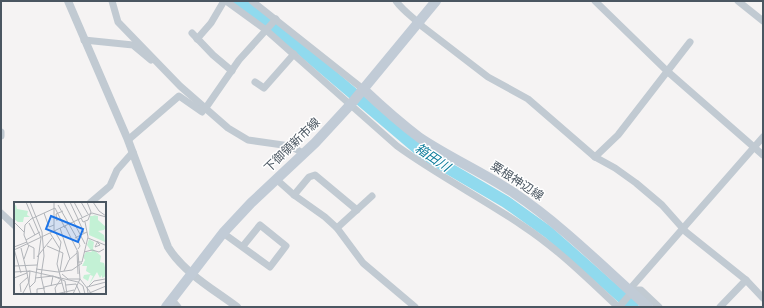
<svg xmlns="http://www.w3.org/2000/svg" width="764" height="308" font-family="'Archivo Narrow','Noto Sans JP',sans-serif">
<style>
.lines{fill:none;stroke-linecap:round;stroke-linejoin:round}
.river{stroke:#90daee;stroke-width:12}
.minor{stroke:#c1cad2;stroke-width:7}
.tertiary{stroke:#c1cad2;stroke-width:8}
.secondary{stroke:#c1cbd6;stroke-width:10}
.labels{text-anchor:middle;stroke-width:3;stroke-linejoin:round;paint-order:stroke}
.street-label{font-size:12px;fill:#4a5661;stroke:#fff}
.water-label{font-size:13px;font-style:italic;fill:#0c7c9b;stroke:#fff}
.inset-road{fill:none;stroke:#b1b4b9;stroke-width:1}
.view{fill:#1a73e8;fill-opacity:0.15;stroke:#1a73e8;stroke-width:2}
.inset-edge{fill:none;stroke:#4a5661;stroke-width:2}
</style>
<rect width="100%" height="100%" fill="#f5f3f3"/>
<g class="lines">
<path class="river" d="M 238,1 L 276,28 L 424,154 L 506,202 L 548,232 L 633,307"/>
<g class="minor">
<path d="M 112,1 L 118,22 L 180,86 L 228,128 L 248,140 L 290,146 L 303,153"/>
<path d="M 226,1 L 266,30 L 397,146 C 437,175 482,198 523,226 C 558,249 588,279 618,307"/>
<path d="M 252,1 L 363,89"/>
<path d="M 396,1 C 403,11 414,18 423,27 L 488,77 L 528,99 L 595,157 L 615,168 L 636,183 L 662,205 L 686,232 L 746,280 L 763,298"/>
<path d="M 595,1 L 667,71 L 763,155"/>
<path d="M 738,1 L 763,21"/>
<path d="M 192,33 L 213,55 L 232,71"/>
<path d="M 197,39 L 211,23 L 224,1"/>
<path d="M 84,40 L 133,45 L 151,60"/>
<path d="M 255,82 L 264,88 L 294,54"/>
<path d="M 205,109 L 239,60 L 276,19"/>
<path d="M 1,132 L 1,136"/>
<path d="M 128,140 L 179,96 L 202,112"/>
<path d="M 595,157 L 618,135 L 690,42"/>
<path d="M 276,179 L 294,195 L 325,217 L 337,228 L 363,263 L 415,307"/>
<path d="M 294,195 L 309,177 L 315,175 L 357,210"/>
<path d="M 90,203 L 110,186 L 117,170 L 133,152"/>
<path d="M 1,213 L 15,226"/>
<path d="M 337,228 L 372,196"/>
<path d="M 223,233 L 270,267 L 286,246 L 260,225 L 243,246"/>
<path d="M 629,290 L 763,137"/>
<path d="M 629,290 L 641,290 L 659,307"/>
<path d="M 172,300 L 178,307"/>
<path d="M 619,307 L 632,292"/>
<path d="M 720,307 L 746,280"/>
</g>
<path class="tertiary" d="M 68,1 L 128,140 L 168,247 C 184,273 213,289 237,307"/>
<g class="secondary">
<path d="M 363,89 C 381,106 400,123 420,138 C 450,158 484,173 514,193 C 563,226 604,268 648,307"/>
<path d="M 166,307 L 223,233 L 251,203 L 315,143 L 351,104 L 436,1"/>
</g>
</g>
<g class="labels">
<g class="street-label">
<text transform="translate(292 145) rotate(-44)" y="4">下御領新市線</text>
<text transform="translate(517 181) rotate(33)" y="4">粟根神辺線</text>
</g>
<g class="water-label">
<text transform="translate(433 157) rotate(34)" y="5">箱田川</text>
</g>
</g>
<g transform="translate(14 202)">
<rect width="92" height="92" fill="#f5f3f3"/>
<path d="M 2,3 L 3,7 L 14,9 L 13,13 L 16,15 L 10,15 L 9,20 L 4,20 L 0,17 L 0,4 ZM 76,12 L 84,14 L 84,18 L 92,25 L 90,28 L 84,29 L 90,33 L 91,40 L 75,33 L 76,14 L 81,14 ZM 75,37 L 80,40 L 79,47 L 87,54 L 86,60 L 90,61 L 92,70 L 92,74 L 88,76 L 88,73 L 86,76 L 83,70 L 75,83 L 79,74 L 76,73 L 74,79 L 69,76 L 70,73 L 77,72 L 72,69 L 73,64 L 68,64 L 71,58 L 69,55 L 72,50 L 78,50 L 73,43 Z" fill="#c3f1d5"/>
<path class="inset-road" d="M 12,0 L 27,36M 16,0 L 28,30 L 30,54 L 27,74 L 31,92M 40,0 L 40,28 L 47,40 L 43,62 L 51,92M 56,0 L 64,17M 60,0 L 68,15M 67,0 L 74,12M 79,0 L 85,9 L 92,14M 50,1 L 71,42M 44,3 L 64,38 L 66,44 L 64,47M 30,11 L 35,25 L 40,23M 67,16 L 69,20 L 74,18 L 77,10 L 73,0M 17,17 L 41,6 L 51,26M 17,17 L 11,23 L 10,33 L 14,43 L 20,46 L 20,57M 64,17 L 70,31M 43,19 L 42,12 L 49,9M 0,20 L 10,30M 15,21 L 21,33M 51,24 L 64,50 L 66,77 L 59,92M 46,26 L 56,57M 36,31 L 46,47M 61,36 L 73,30M 74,36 L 91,43M 12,38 L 26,30M 92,40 L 92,58M 84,41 L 86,43 L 81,45 L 84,39M 33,44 L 49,51 L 46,69M 0,45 L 13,40M 7,46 L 13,71M 0,47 L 7,71M 0,48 L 78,11 L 92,15M 63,49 L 64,72M 70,50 L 78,48 L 85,50 L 90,47M 23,55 L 38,36M 10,57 L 15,43M 63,60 L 68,60 L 74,35 L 71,20M 0,64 L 23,63M 22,67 L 44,70 L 58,68 L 68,61M 50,69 L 55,58 L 63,51M 0,70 L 16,69 L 64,80 L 69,84 L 71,92M 48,72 L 54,77 L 66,77 L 77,91M 0,76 L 13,71 L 17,92M 21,76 L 39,74M 51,79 L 53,92M 52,83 L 62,82 L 66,91M 37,84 L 39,74 L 51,79M 75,84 L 80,79 L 91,77M 16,85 L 21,80 L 27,36M 30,85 L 48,81M 7,90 L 6,82 L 14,75M 9,91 L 15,80 L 16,69 L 13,70M 74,91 L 73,85 L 92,80M 23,92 L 23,87 L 31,86M 42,92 L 60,88M 42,92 L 41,86 L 47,77M 73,92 L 92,84"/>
<path class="view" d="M 37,14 L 69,27 L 64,40 L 32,27 Z"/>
<rect width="92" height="92" class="inset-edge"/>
</g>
<rect width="764" height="308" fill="none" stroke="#4a5661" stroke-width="4"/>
</svg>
